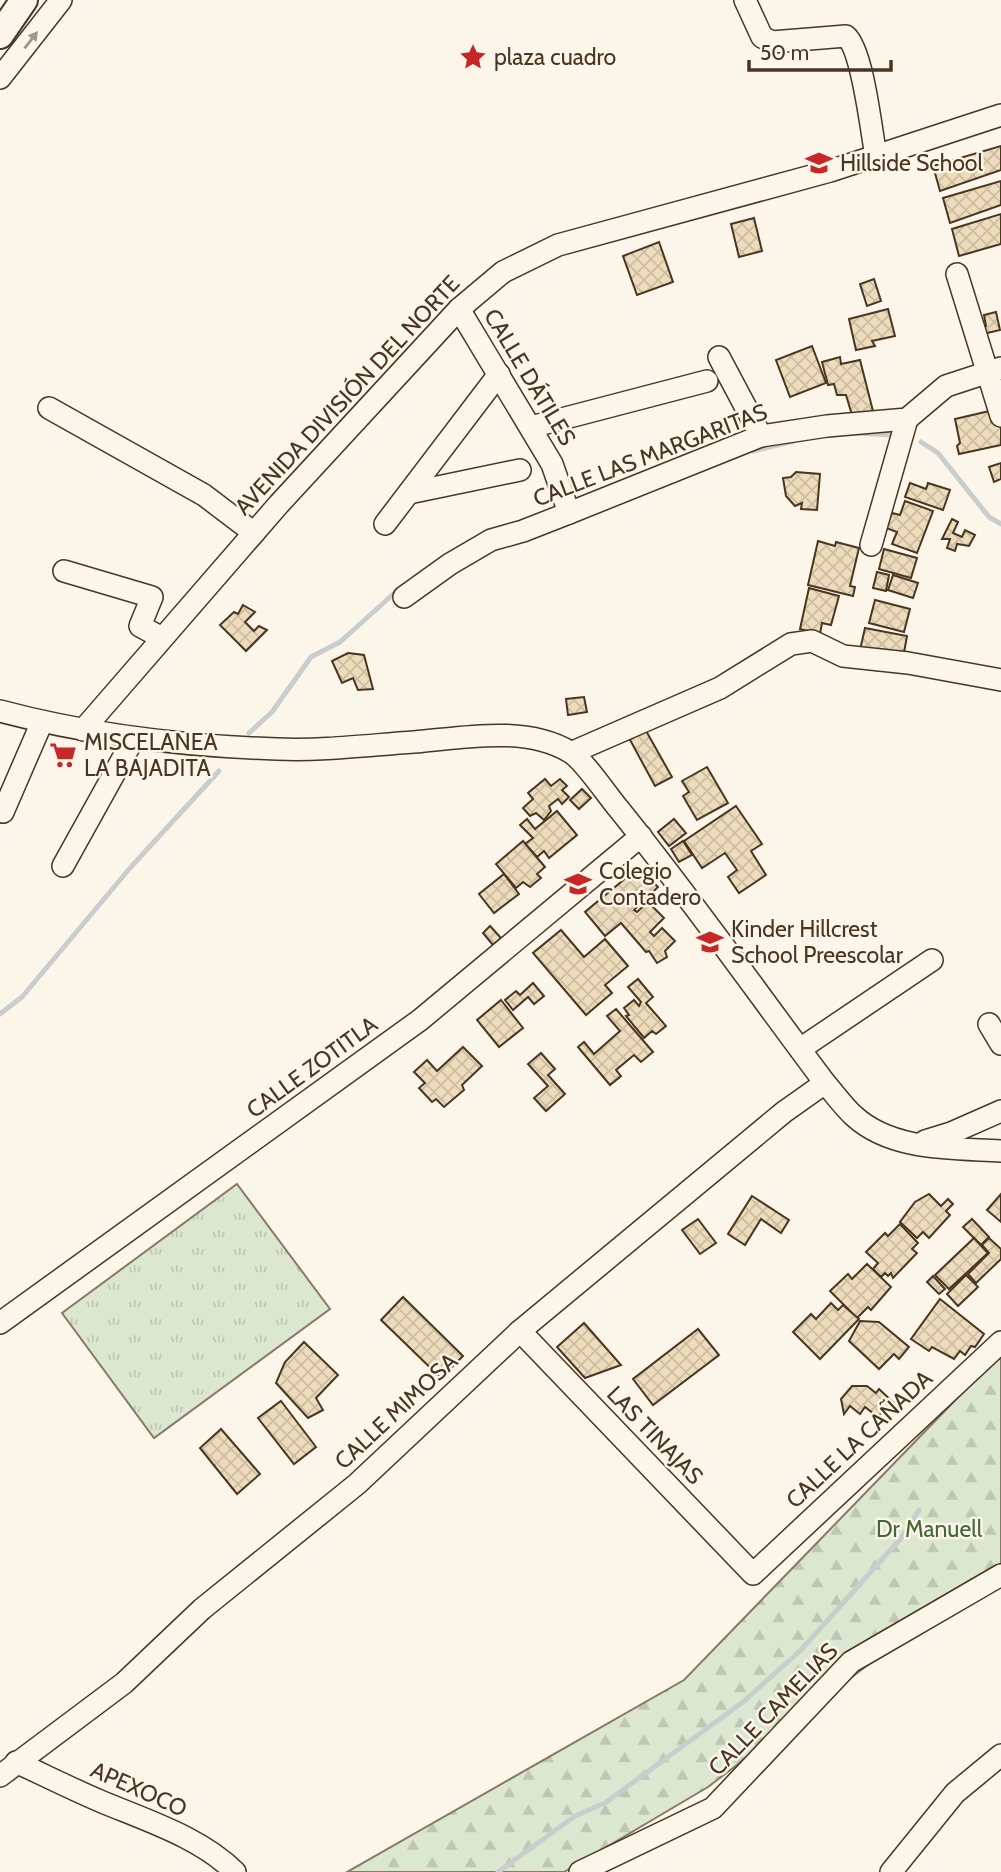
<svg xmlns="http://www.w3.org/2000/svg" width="1001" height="1872" font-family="Cabin,sans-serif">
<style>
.grass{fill:url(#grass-tufts);stroke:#887966;stroke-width:2}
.forest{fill:url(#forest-firs);stroke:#887966;stroke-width:2}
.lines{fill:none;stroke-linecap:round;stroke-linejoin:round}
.stream{stroke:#c9cecd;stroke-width:5}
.building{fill:url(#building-cross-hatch);stroke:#4a3520;stroke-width:2}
.minor-casing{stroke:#4a3520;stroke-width:24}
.major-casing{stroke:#4a3520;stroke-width:30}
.minor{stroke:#fbf6e9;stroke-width:21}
.major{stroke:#fbf6e9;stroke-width:26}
.oneway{fill:#a29684}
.labels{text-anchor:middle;stroke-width:5;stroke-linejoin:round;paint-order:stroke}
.poi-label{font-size:23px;fill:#4a3520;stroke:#fbf6e9;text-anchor:start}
.street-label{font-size:23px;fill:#4a3520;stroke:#fbf6e9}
.park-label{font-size:23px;fill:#436837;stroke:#fbf6e9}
</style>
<defs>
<pattern id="grass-tufts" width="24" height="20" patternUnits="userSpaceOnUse" patternTransform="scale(1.75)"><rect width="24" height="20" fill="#dce7d0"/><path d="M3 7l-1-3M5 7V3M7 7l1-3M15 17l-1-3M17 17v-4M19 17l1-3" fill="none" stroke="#bec7b2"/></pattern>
<pattern id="forest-firs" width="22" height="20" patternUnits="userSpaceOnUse" patternTransform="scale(1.75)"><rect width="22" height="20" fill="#dce7d0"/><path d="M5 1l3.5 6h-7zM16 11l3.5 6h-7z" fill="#bec7b2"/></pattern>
<pattern id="building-cross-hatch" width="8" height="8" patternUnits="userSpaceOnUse" patternTransform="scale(1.75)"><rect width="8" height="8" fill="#ecdcbc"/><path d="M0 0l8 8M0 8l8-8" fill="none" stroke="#ccbda1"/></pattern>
</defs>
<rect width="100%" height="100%" fill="#fbf6e9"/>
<path class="grass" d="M 237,1184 L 330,1309 L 154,1438 L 62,1313 Z"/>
<path class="forest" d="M 1001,1353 L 1001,1563 L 708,1787 L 564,1872 L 347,1872 L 684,1680 Z"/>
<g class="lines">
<g class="stream">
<path d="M 855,433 L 892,435"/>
<path d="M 921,442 L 938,453 L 989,517 L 1001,524"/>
<path d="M 753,451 L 794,441"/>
<path d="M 249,733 L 272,712 L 311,657 L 340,642 L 399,589"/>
<path d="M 0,1014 L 22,997 L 130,868 L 219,771"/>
<path d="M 498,1872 L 575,1816 L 605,1803 L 743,1702 L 801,1650 L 902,1537 L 919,1510"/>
</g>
</g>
<g class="building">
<path d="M 1001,146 L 1001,170 L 940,191 L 933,166 Z"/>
<path d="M 1001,181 L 1001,205 L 950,223 L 943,198 Z"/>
<path d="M 1001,214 L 1001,244 L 959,256 L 952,229 Z"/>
<path d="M 754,218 L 762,251 L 739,257 L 731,224 Z"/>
<path d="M 659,242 L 673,282 L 637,295 L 623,256 Z"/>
<path d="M 874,279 L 881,301 L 867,306 L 860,284 Z"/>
<path d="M 888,309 L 895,336 L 872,341 L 875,346 L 856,350 L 849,319 Z"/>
<path d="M 996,312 L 1000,330 L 979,335 L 977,328 L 986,326 L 984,315 Z"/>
<path d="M 812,346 L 826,383 L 790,397 L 776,360 Z"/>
<path d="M 840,357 L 841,364 L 860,360 L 874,415 L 852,415 L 846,395 L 837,395 L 834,384 L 828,385 L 822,362 Z"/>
<path d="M 998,409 L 1001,421 L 1001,445 L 959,454 L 957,446 L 960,443 L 955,419 Z"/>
<path d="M 1001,463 L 1001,479 L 994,482 L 989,467 Z"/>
<path d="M 796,472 L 820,474 L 817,510 L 801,509 L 802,503 L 795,506 L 786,496 L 783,478 L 791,477 Z"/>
<path d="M 910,483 L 926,489 L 928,483 L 950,490 L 943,510 L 905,497 Z"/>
<path d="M 905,501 L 933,511 L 917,553 L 892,544 L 897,532 L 886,528 L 892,513 L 900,515 Z"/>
<path d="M 952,519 L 958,522 L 953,533 L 962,537 L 965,530 L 975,535 L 969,546 L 957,544 L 955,551 L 947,548 L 950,539 L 942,539 Z"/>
<path d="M 818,541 L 835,546 L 836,542 L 859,548 L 850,586 L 855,587 L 853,596 L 808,585 Z"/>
<path d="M 884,549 L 917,558 L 911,578 L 879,569 Z"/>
<path d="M 877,572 L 889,575 L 886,591 L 873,588 Z"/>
<path d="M 893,575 L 918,583 L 913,598 L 888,590 Z"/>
<path d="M 809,588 L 839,596 L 831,625 L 822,623 L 820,634 L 800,629 Z"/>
<path d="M 875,600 L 910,609 L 904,632 L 869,623 Z"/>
<path d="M 243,605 L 255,612 L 245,622 L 254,631 L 259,626 L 267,630 L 246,651 L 220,625 L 234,612 L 238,614 Z"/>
<path d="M 865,628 L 907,636 L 903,658 L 860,650 Z"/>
<path d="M 348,653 L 364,655 L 373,689 L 358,690 L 353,678 L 342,683 L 332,661 Z"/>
<path d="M 584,697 L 587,712 L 568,715 L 566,699 Z"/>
<path d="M 645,729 L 672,777 L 655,786 L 629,738 Z"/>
<path d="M 707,767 L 728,803 L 697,820 L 683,796 L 689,792 L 682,781 Z"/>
<path d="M 545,779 L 551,786 L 560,779 L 567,786 L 562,790 L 569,797 L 562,804 L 558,799 L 549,806 L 551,811 L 544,820 L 536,813 L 530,816 L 523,808 L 533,799 L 528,793 Z"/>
<path d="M 582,789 L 591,798 L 579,809 L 570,800 Z"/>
<path d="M 736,806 L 762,844 L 751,851 L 766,875 L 739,893 L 728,877 L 737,870 L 725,853 L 702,868 L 684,841 Z"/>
<path d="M 557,811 L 577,835 L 549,858 L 544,851 L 537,857 L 525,844 L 533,838 L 520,825 L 527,819 L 535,829 Z"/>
<path d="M 674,819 L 686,833 L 669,846 L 658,832 Z"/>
<path d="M 523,841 L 545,867 L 537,874 L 541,878 L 530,887 L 523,882 L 516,888 L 496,864 Z"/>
<path d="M 683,841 L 692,855 L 679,862 L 671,849 Z"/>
<path d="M 504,874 L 519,894 L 494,913 L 479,894 Z"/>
<path d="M 646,875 L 658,887 L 634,910 L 637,912 L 648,902 L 664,918 L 650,932 L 654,936 L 662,928 L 675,941 L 665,951 L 667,957 L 657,963 L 649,951 L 646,952 L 621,923 L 605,936 L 585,912 L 627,877 L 631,880 L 637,876 L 640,878 Z"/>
<path d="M 490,926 L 501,938 L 493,945 L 483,933 Z"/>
<path d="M 561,930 L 584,957 L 605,939 L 628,966 L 605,985 L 612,993 L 586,1015 L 533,953 Z"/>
<path d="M 638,979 L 653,997 L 646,1003 L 666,1026 L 656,1034 L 652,1031 L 644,1038 L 626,1016 L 629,1015 L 624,1008 L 634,1000 L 639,1006 L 641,1002 L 628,987 Z"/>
<path d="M 533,983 L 544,996 L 534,1004 L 528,997 L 513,1010 L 505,1000 L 516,991 L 520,995 Z"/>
<path d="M 501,1000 L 523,1028 L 499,1047 L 477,1020 Z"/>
<path d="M 616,1009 L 653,1052 L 641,1062 L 634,1055 L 616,1070 L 621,1076 L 610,1085 L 578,1047 L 584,1042 L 594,1054 L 620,1031 L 607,1016 Z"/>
<path d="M 463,1047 L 482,1066 L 462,1085 L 464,1090 L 444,1107 L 436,1099 L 432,1102 L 419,1088 L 425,1083 L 414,1072 L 427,1060 L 437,1071 Z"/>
<path d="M 541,1053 L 555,1069 L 548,1075 L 565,1094 L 546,1111 L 534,1098 L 548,1086 L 528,1064 Z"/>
<path d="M 929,1194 L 941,1206 L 948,1199 L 953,1204 L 946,1211 L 950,1215 L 929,1238 L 923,1232 L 917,1238 L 900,1222 L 915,1202 Z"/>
<path d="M 1001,1194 L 1001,1222 L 987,1210 Z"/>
<path d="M 752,1196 L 789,1220 L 781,1233 L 761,1219 L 745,1245 L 728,1234 Z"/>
<path d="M 698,1219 L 716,1243 L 700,1254 L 682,1230 Z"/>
<path d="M 972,1219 L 989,1237 L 981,1245 L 963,1227 Z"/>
<path d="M 900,1224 L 918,1243 L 912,1249 L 917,1253 L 893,1278 L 891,1273 L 888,1276 L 885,1273 L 881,1277 L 873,1269 L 878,1263 L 866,1252 L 885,1233 L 888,1236 Z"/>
<path d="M 974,1238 L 988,1253 L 949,1289 L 935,1275 Z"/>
<path d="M 989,1238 L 1001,1249 L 1001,1259 L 976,1283 L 968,1274 L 989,1253 L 982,1245 Z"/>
<path d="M 867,1264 L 891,1287 L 871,1310 L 868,1307 L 857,1318 L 830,1291 L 848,1274 L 852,1279 Z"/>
<path d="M 966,1275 L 978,1287 L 958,1306 L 947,1294 Z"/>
<path d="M 933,1276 L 945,1289 L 939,1294 L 927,1282 Z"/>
<path d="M 403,1297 L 463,1356 L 441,1378 L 381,1320 Z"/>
<path d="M 940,1299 L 984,1334 L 975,1347 L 971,1346 L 965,1355 L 960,1351 L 954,1359 L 932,1347 L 929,1351 L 911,1339 Z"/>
<path d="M 831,1303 L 838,1310 L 843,1305 L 859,1319 L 820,1359 L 793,1332 L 811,1314 L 816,1319 Z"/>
<path d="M 860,1321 L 879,1322 L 909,1347 L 899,1359 L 894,1354 L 879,1369 L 849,1341 Z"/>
<path d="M 584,1323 L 621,1365 L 585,1378 L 557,1347 Z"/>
<path d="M 698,1329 L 719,1355 L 653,1405 L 633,1379 Z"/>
<path d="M 304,1342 L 338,1375 L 316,1398 L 323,1410 L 308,1418 L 276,1383 L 285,1362 Z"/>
<path d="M 852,1386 L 867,1386 L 876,1393 L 879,1389 L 894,1403 L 886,1413 L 882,1412 L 878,1417 L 865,1407 L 860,1414 L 850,1406 L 844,1414 L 841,1399 Z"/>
<path d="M 281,1401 L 316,1447 L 294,1464 L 258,1418 Z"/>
<path d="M 221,1429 L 260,1474 L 237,1494 L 200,1448 Z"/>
</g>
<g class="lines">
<defs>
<g id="minor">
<path d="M 745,0 L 762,37 L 772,42 L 846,36 C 863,51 871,130 876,156"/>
<path d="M 0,78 L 61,0"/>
<path d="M 957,274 L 1001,416"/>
<path d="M 459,309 L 552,464 L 569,513"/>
<path d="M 719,357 L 761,436"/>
<path d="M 49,408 L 204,495 L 254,533"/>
<path d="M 531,427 L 707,381"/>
<path d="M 409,493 L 520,470"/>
<path d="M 385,524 L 499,374"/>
<path d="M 871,545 L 907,419"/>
<path d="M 64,571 L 152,597 L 140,626 L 162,638"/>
<path d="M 404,597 L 450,564 L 491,540 L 523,531 L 569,513 L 761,436 L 827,426 L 907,419 L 946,386 L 1001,368"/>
<path d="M 0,711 C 90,735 184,746 277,749 C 323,751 369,745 414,742 C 463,738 525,725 570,752 C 583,759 607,795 618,808 C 690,897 756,991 825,1083 C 834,1093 843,1106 854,1116 C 892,1151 953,1148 1001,1151"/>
<path d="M 83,730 L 279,504 L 459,309 L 503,272 L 558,245 L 830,171 L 1001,115"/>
<path d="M 573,752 L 720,688 L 791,644 L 812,641 L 843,656 L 908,663 L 1001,680"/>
<path d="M 3,812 L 42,722"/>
<path d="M 63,866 L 134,738"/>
<path d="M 989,1024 L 1001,1044"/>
<path d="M 800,1049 L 932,960"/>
<path d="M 925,1141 L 951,1133 L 1001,1111"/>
<path d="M 0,1323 L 420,1020 L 641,836"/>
<path d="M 520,1331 L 753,1574 L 1001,1342"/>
<path d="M 16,1762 C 44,1775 72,1789 100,1801 C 145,1820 200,1837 235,1872"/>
<path d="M 0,1776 L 124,1683 L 202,1609 L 357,1484 L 520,1331 L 784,1112 L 825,1083"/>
<path d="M 580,1872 L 713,1808 L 851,1662 L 1001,1575"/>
<path d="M 891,1872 L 955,1793 L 1001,1755"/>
</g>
<path id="major" d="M 0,35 L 24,0"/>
</defs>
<use href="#minor" class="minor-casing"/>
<use href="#major" class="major-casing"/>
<use href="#minor" class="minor"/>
<use href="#major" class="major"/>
</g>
<defs><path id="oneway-solid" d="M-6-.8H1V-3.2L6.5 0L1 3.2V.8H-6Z" transform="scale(1.75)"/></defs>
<use class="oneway" href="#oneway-solid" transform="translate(31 40) rotate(-52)"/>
<defs>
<symbol id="sight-bare" viewBox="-9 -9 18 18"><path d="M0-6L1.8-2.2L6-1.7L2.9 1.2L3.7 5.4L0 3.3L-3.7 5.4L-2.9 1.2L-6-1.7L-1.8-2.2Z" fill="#c62828" stroke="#fbf6e9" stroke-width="2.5" paint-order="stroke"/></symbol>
<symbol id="school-bare" viewBox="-9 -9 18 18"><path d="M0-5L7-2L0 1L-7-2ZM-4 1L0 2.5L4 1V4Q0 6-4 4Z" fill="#c62828" stroke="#fbf6e9" stroke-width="2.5" paint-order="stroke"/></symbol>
<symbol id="supermarket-bare" viewBox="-9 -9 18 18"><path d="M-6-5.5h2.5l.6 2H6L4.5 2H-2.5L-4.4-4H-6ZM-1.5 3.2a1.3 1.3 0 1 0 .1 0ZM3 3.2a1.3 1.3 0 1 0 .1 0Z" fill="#c62828" stroke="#fbf6e9" stroke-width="2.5" paint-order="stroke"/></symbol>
</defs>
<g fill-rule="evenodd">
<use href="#sight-bare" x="454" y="38" width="38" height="38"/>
<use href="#school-bare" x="800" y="144" width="38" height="38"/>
<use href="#supermarket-bare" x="44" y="736" width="38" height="38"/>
<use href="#school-bare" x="559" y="865" width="38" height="38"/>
<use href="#school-bare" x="691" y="923" width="38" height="38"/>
</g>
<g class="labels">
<g class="poi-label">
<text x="494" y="65">plaza cuadro</text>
<text x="840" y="171">Hillside School</text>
<text x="84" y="750">MISCELANEA<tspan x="84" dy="26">LA BAJADITA</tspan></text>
<text x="599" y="879">Colegio<tspan x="599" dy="26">Contadero</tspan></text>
<text x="731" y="937">Kinder Hillcrest<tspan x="731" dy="26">School Preescolar</tspan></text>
</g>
<g class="street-label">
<text transform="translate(530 377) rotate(59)" y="8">CALLE DÁTILES</text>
<text transform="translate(347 395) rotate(-47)" y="8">AVENIDA DIVISIÓN DEL NORTE</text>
<text transform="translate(650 455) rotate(-21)" y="8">CALLE LAS MARGARITAS</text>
<text transform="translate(312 1067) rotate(-36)" y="8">CALLE ZOTITLA</text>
<text transform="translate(396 1411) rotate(-43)" y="8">CALLE MIMOSA</text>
<text transform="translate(655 1435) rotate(46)" y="8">LAS TINAJAS</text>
<text transform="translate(859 1439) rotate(-43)" y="8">CALLE LA CAÑADA</text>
<text transform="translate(773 1709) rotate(-46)" y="8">CALLE CAMELIAS</text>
<text transform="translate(139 1789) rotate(24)" y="8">APEXOCO</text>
</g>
<g class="park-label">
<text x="929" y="1537">Dr Manuell</text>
</g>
</g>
<path d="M749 60v10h142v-10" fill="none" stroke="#4a3520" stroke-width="3.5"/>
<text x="760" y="60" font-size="21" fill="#4a3520" stroke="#fbf6e9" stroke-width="5" paint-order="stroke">50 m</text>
</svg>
